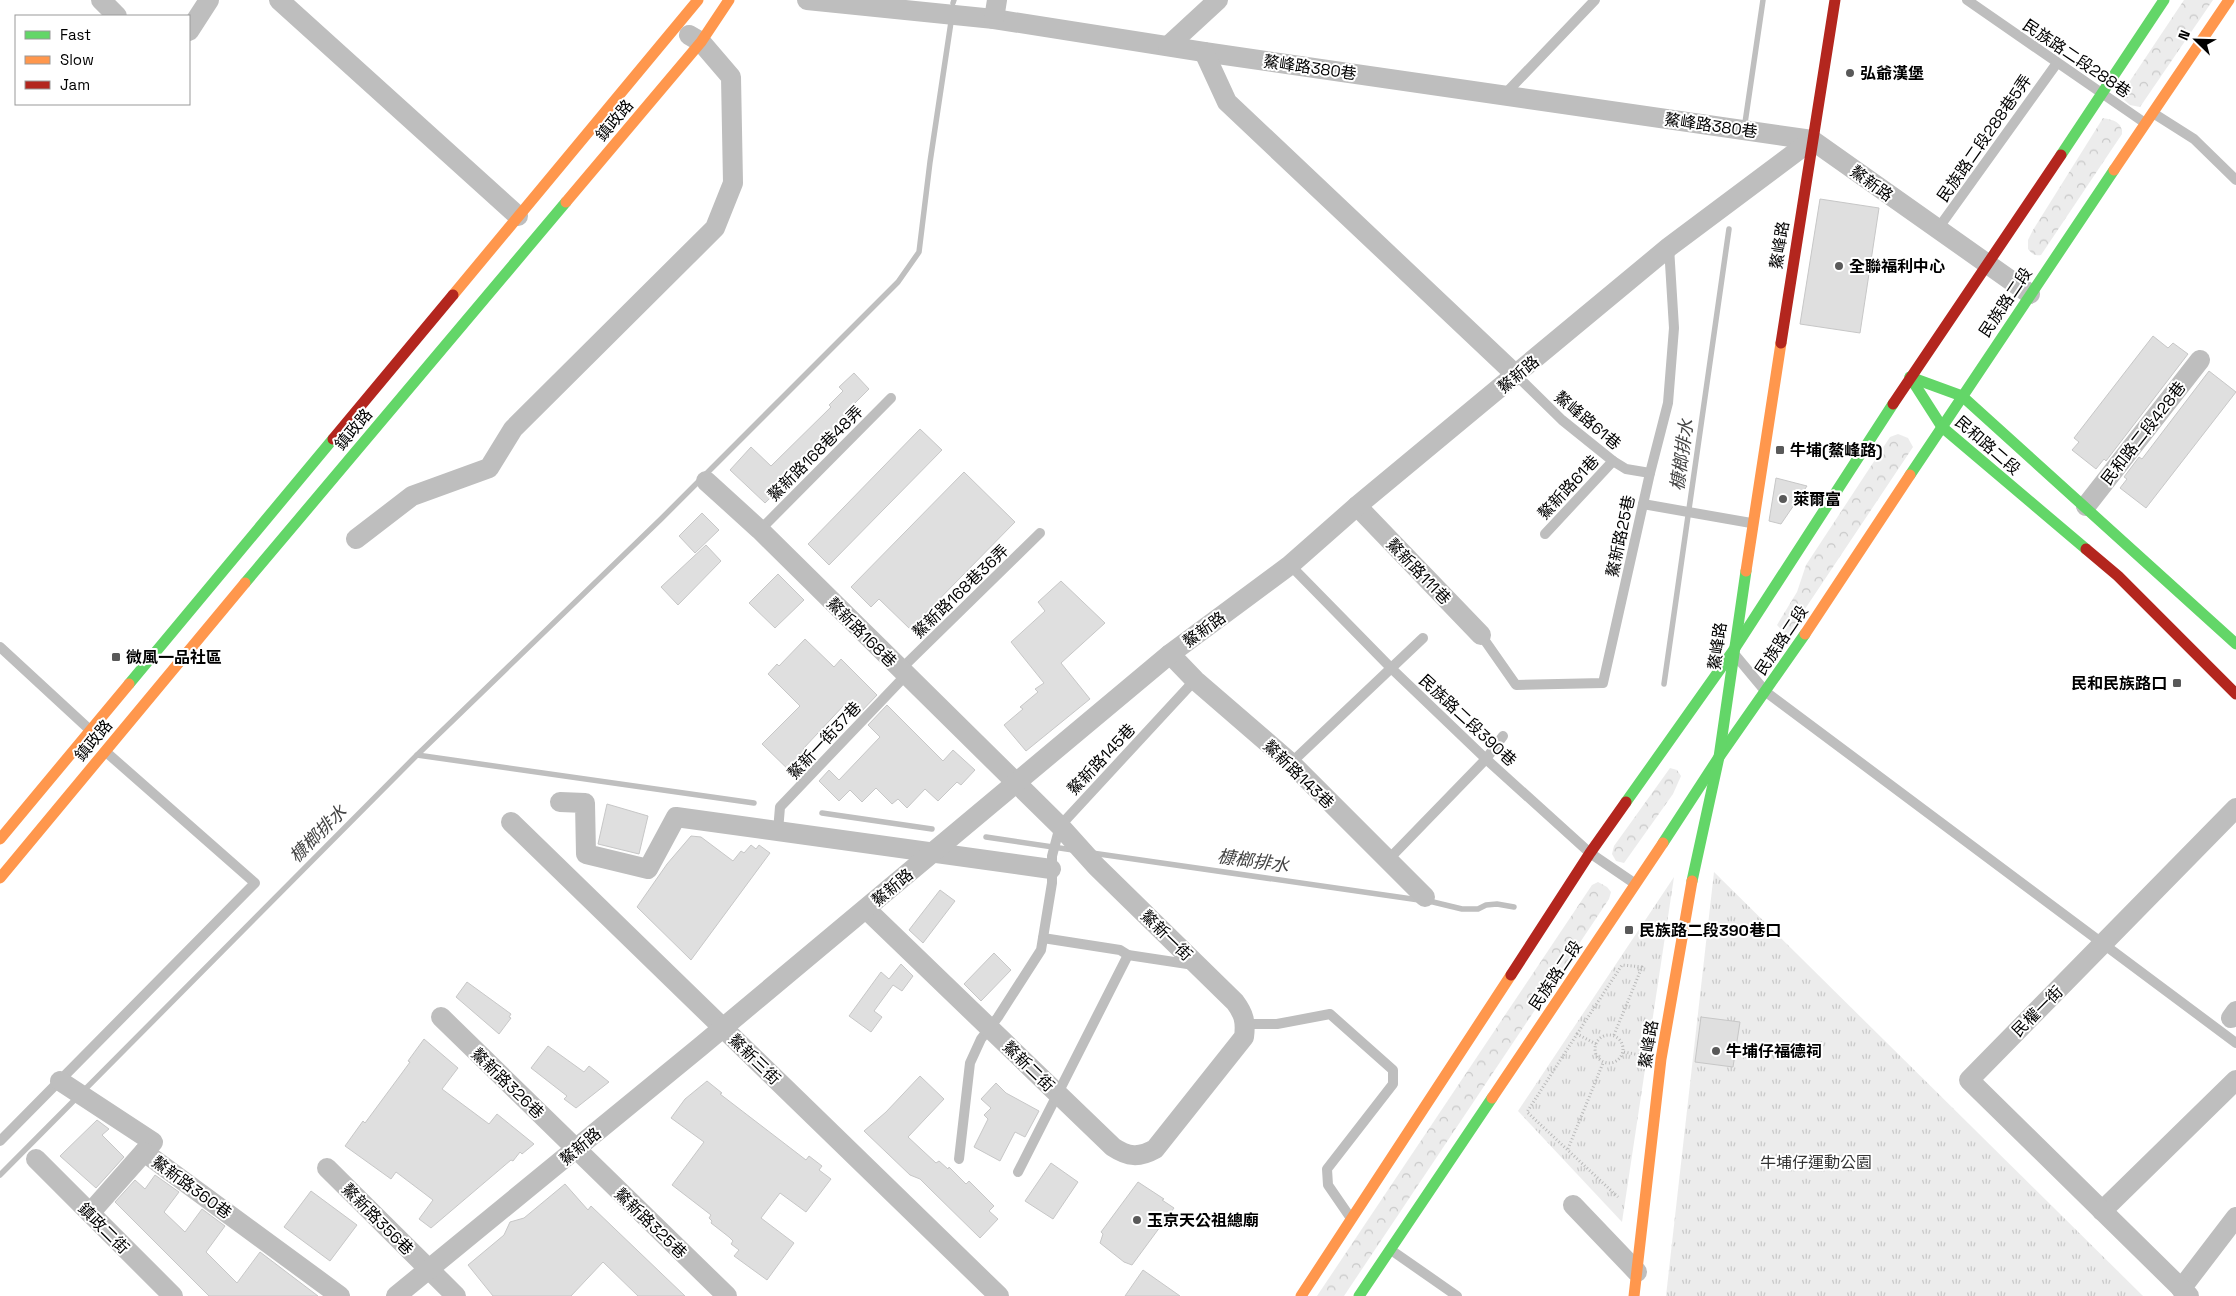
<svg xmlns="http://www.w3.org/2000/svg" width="2236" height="1296" font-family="'Space Grotesk','Noto Sans TC',sans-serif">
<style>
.forest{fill:url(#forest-crowns)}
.park{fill:url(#park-tufts)}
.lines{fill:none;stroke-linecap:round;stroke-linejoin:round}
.stream{stroke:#bfbfbf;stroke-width:5.5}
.building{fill:#dfdfdf;stroke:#c7c7c7}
.path{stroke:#b9b9b9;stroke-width:3;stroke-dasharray:1 2.5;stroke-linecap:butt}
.lane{stroke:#bebebe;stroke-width:10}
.street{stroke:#bebebe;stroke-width:20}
.fast{stroke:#63d668;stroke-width:11}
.slow{stroke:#ff974d;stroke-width:11}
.jam{stroke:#b3261e;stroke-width:11}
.poi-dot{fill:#595959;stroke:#fff;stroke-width:2}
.labels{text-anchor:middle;stroke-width:4;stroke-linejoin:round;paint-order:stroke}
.street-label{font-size:16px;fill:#000;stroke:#fff}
.poi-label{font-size:16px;font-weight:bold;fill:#000;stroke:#fff;text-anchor:start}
.park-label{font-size:16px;fill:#333;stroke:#fff}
.water-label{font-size:18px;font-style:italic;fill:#444;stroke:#fff}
</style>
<defs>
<pattern id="forest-crowns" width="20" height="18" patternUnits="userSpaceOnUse" patternTransform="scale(1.25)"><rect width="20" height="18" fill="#ececec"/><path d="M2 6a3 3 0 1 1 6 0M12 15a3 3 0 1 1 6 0" fill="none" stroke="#c9c9c9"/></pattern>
<pattern id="park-tufts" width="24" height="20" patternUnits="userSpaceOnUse" patternTransform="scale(1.25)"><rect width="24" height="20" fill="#ececec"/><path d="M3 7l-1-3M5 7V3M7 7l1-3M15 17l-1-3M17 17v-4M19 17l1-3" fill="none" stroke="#c9c9c9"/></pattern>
</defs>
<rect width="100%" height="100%" fill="#fff"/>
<g class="forest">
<path d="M 2184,0 L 2213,0 L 2140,107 L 2130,105 L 2122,98 L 2122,93 Z"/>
<path d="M 2103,118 C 2114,120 2122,122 2122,134 L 2041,255 C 2035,256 2032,254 2028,249 L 2028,240 L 2033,230 Z"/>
<path d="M 1898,434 L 1908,438 L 1913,447 L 1787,636 L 1777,625 L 1797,592 L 1806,565 L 1890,437 Z"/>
<path d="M 1670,768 L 1677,770 L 1681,776 L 1673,794 L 1624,863 L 1616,861 L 1612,854 L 1614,846 Z"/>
<path d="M 1598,882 L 1607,887 L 1611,892 L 1609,899 L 1344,1296 L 1317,1296 L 1592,885 Z"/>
</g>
<g class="park">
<path d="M 1714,872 L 2143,1296 L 1666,1296 Z"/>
<path d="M 1674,877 L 1622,1222 L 1518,1111 Z"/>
</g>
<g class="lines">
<g class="stream">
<path d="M 953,3 L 954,0"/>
<path d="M 1745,123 L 1763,0"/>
<path d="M 1664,684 L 1729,229"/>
<path d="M 417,755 L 661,519 L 898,282 L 919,252 L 930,162 L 951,22"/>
<path d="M 822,813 L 932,829"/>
<path d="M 986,837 L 1073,850"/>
<path d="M 1092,853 L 1433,902 L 1462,909 L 1478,909 L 1486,905 L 1497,904 L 1514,907"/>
<path d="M 0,1175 L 417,755 L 754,803"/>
</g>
</g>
<g class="building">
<path d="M 1820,199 L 1879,208 L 1860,333 L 1800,324 Z"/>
<path d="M 2153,336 L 2168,348 L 2173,343 L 2188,354 L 2106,461 L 2104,459 L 2096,469 L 2072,450 L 2079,442 L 2074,438 Z"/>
<path d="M 2209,371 L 2236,392 L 2146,508 L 2120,488 L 2127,479 L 2124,477 L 2139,457 L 2142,459 Z"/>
<path d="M 854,373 L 869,389 L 846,412 L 852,418 L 765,503 L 730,470 L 751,447 L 771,466 L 831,407 L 829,405 L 843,391 L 839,387 Z"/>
<path d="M 920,429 L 942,450 L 829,565 L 808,544 Z"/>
<path d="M 964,472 L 1015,522 L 910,629 L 879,599 L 871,607 L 851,587 Z"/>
<path d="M 1776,478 L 1807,486 L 1781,524 L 1769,521 Z"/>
<path d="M 702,513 L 719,530 L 695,553 L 679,536 Z"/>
<path d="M 706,545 L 721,561 L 678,605 L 661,587 Z"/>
<path d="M 778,574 L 804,600 L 775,628 L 749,603 Z"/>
<path d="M 1061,581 L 1105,623 L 1061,663 L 1090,699 L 1026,751 L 1004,725 L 1023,709 L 1020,707 L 1038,692 L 1035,689 L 1044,683 L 1011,642 L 1045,611 L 1038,602 Z"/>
<path d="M 805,639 L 834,667 L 841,659 L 877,695 L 858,715 L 846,703 L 832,718 L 803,749 L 814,760 L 797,778 L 762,744 L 800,706 L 768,674 L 777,664 L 779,666 Z"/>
<path d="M 887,705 L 943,761 L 953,750 L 975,770 L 961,785 L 957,782 L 938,801 L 925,789 L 907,808 L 898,799 L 892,804 L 876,788 L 862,802 L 850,790 L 839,801 L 819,781 L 829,770 L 839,780 L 880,737 L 868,725 Z"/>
<path d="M 607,804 L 648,816 L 639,854 L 598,844 Z"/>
<path d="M 691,836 L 701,837 L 733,861 L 741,851 L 744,853 L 751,845 L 756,849 L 759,845 L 770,853 L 691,960 L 637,907 L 667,864 Z"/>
<path d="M 940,890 L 955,901 L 923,943 L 909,930 Z"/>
<path d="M 994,953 L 1011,970 L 981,1001 L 964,984 Z"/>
<path d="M 901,964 L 913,976 L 902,991 L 893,985 L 874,1011 L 882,1017 L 871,1032 L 849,1016 L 881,972 L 889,979 Z"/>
<path d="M 467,982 L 511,1014 L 509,1017 L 511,1018 L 499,1034 L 456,997 Z"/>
<path d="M 1701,1017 L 1740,1022 L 1733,1067 L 1695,1062 Z"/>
<path d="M 424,1039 L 458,1068 L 442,1089 L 489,1124 L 497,1114 L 534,1144 L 522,1154 L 520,1152 L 513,1161 L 511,1160 L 431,1228 L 419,1219 L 433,1200 L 396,1172 L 391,1179 L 345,1146 L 363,1121 L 365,1123 L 402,1073 L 410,1062 L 408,1061 Z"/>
<path d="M 548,1046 L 584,1072 L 589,1066 L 609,1082 L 576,1108 L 564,1099 L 567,1096 L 531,1068 Z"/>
<path d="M 920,1076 L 944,1099 L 908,1137 L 936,1163 L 939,1161 L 948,1169 L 949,1167 L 966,1184 L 969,1181 L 994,1206 L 989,1211 L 998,1219 L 980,1238 L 929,1188 L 920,1179 L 910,1175 L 864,1131 L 886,1112 Z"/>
<path d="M 707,1081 L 722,1093 L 720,1094 L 806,1160 L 809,1156 L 822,1166 L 819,1170 L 831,1179 L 806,1212 L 780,1193 L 761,1218 L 794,1243 L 767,1280 L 734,1256 L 739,1250 L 731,1244 L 733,1241 L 729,1237 L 711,1223 L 712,1221 L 709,1218 L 711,1215 L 672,1185 L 704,1142 L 671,1118 L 685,1099 Z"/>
<path d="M 996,1083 L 1006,1093 L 1039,1111 L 1025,1137 L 1015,1132 L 1000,1161 L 974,1147 L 988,1119 L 984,1115 L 991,1108 L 981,1099 Z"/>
<path d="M 97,1120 L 109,1129 L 102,1135 L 124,1157 L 96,1188 L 60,1156 Z"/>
<path d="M 1051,1163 L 1078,1182 L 1053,1219 L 1025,1201 Z"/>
<path d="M 155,1175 L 179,1192 L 164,1212 L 185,1232 L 202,1209 L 225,1226 L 206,1252 L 237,1283 L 260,1252 L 318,1296 L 209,1296 L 115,1202 L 135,1180 L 145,1189 Z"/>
<path d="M 1138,1182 L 1164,1199 L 1162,1200 L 1174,1208 L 1132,1265 L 1124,1262 L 1100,1243 L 1103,1234 L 1101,1232 Z"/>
<path d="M 565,1184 L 588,1210 L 591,1206 L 685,1296 L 638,1296 L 603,1262 L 571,1296 L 493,1296 L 468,1265 L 504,1235 L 510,1222 L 524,1218 Z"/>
<path d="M 311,1191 L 357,1225 L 330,1261 L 284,1227 Z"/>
<path d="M 1143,1270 L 1180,1296 L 1125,1296 Z"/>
</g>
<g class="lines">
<g class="path">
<path d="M 1577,1034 L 1622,965 L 1642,967 L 1614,1035"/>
<circle cx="1609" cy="1049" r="14"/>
<path d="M 1596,1044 L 1577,1034 L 1527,1112 L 1618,1197"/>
<path d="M 1624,1052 L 1640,1055"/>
<path d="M 1568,1149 L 1603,1063"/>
</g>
<g class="lane">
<path d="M 1967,0 L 2145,123"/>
<path d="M 1505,94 L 1595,0"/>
<path d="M 2153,113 L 2194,139 L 2236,180"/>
<path d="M 1937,230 L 2057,63"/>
<path d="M 1516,375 L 1562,420 L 1613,461 L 1626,469 L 1650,473"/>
<path d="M 1643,504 L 1751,523"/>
<path d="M 760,530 L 891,398"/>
<path d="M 1545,534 L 1613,461"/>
<path d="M 1290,565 L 1392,669 L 1486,759 L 1590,853 L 1634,883"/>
<path d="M 1481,635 L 1516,685 L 1603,683 L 1650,473 L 1668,403 L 1674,328 L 1669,247"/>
<path d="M 0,647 L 90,730"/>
<path d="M 1736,656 L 1766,692 L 2236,1043"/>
<path d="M 900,670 L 1040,533"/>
<path d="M 1291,763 L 1423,638"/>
<path d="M 778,831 L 780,807 L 906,675"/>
<path d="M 1387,861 L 1486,759 L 1503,736"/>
<path d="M 1043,938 L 1120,950 L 1128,955 L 1194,965"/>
<path d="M 1246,1024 L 1277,1024 L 1330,1014 L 1393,1070 L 1393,1084 L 1327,1169 L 1328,1185 L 1350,1217"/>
<path d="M 0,1141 L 255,883 L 106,752"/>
<path d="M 959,1159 L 970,1063 L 981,1039 L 998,1017 L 1041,950 L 1052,883 L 1052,856 L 1060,826 L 1195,680"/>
<path d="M 1018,1172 L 1128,955"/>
<path d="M 1391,1250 L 1457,1296"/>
</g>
<g class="street">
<path d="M 101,0 L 117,16"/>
<path d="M 279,0 L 518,216"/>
<path d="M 807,0 L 994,19 L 1204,52 L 1812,140"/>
<path d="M 994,19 L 997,0"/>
<path d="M 189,31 L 209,0"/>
<path d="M 1168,46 L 1218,0"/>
<path d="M 1204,52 L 1227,102 L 1516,375"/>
<path d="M 706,481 L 760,530 L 1060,826 L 1096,866 L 1235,1002 C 1244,1014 1246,1022 1244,1037 L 1155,1149 C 1139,1158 1128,1157 1113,1147 L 866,909"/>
<path d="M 1357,506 L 1481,635"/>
<path d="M 2086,506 L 2200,360"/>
<path d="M 356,539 L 412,496 L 489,468 L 513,429 L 715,228 L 733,183 L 731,77 L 701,42 L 689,35"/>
<path d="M 1170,654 L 1195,680 L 1291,763 L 1425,897"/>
<path d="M 560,802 L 585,803 L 586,854 L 648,869 L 676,817 L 1051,869"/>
<path d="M 511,822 L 999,1296"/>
<path d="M 441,1017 L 727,1296"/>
<path d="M 2231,1018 L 2236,1011"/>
<path d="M 60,1081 L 153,1142 L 144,1152 L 340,1296"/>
<path d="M 36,1159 L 173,1296"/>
<path d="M 327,1168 L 456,1296"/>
<path d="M 1573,1205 L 1637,1272"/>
<path d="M 2102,1211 L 2236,1080"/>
<path d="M 90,1213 L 144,1152"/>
<path d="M 2181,1289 L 2236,1217"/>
<path d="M 396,1296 L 700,1047 L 1170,654 L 1290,565 L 1357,506 L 1669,247 L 1812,140 L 2030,294"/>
<path d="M 2189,1296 L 1969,1080 L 2236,808"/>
</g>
<g class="fast">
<path d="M 2061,155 L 2164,0"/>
<path d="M 1910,377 L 1942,427 L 2086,549"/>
<path d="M 1910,377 L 1962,396 L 2236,644"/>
<path d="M 1910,475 L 2114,170"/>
<path d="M 245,583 L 566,202"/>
<path d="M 129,684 L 333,439"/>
<path d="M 1626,802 L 1733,651 L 1893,404"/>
<path d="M 1663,843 L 1719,757 L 1805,634"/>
<path d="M 1692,881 L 1719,757 L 1746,571"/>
<path d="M 1359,1296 L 1492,1098"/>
</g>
<g class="slow">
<path d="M 2114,170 L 2229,0"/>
<path d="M 566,202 L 701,42 L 729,0"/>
<path d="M 453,295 L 698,0"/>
<path d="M 1746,571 L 1781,343"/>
<path d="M 1805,634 L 1910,475"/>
<path d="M 0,839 L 129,684"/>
<path d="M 0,878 L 245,583"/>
<path d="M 1492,1098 L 1663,843"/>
<path d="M 1301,1296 L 1511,975"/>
<path d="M 1634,1296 L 1661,1059 L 1692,881"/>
</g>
<g class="jam">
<path d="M 1781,343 L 1835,0"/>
<path d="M 1893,404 L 2061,155"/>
<path d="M 333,439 L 453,295"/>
<path d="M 2086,549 L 2118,576 L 2236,694"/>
<path d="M 1511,975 L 1590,853 L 1626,802"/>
</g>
</g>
<g class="poi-dot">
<circle cx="1850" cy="73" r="5"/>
<circle cx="1839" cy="266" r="5"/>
<rect x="1775" y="445" width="10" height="10" rx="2.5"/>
<circle cx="1783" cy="499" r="5"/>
<rect x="111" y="652" width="10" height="10" rx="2.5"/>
<rect x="2172" y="678" width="10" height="10" rx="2.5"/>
<rect x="1624" y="925" width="10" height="10" rx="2.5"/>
<circle cx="1716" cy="1051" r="5"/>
<circle cx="1137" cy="1220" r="5"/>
</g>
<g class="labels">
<g class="street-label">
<text transform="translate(2077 58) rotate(34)" y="6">民族路二段288巷</text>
<text transform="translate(1310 67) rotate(8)" y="6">鰲峰路380巷</text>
<text transform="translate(614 120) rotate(-50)" y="6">鎮政路</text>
<text transform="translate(1711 125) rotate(8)" y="6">鰲峰路380巷</text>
<text transform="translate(1984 138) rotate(-55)" y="6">民族路二段288巷5弄</text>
<text transform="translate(1872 183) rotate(36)" y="6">鰲新路</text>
<text transform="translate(1779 245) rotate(-81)" y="6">鰲峰路</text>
<text transform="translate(2005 302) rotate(-56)" y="6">民族路二段</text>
<text transform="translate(1518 374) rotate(-40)" y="6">鰲新路</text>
<text transform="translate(1588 420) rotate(40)" y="6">鰲峰路61巷</text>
<text transform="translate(353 429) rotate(-50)" y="6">鎮政路</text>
<text transform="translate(2143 433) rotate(-52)" y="6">民和路二段428巷</text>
<text transform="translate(1988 445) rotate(41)" y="6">民和路二段</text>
<text transform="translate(815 453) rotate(-45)" y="6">鰲新路168巷48弄</text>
<text transform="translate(1568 487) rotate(-47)" y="6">鰲新路61巷</text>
<text transform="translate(1620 536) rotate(-78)" y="6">鰲新路25巷</text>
<text transform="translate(1419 571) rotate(46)" y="6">鰲新路111巷</text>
<text transform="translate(960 591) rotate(-44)" y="6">鰲新路168巷36弄</text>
<text transform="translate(1204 629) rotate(-36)" y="6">鰲新路</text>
<text transform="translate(862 632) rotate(45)" y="6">鰲新路168巷</text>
<text transform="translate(1781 640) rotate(-56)" y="6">民族路二段</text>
<text transform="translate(1717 646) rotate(-82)" y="6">鰲峰路</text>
<text transform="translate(1468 720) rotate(43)" y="6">民族路二段390巷</text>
<text transform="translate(93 740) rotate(-50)" y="6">鎮政路</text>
<text transform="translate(824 740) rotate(-47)" y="6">鰲新一街37巷</text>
<text transform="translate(1101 759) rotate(-47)" y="6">鰲新路145巷</text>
<text transform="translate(1299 774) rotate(44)" y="6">鰲新路143巷</text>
<text transform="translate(892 887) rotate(-40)" y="6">鰲新路</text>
<text transform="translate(1167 935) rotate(44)" y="6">鰲新一街</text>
<text transform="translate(1555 975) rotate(-56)" y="6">民族路二段</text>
<text transform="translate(2037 1011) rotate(-45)" y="6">民權一街</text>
<text transform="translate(1648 1044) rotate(-81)" y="6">鰲峰路</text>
<text transform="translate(755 1059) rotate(44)" y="6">鰲新三街</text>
<text transform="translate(1029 1066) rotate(44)" y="6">鰲新二街</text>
<text transform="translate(508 1083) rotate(44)" y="6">鰲新路326巷</text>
<text transform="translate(580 1146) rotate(-40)" y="6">鰲新路</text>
<text transform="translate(192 1187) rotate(36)" y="6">鰲新路360巷</text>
<text transform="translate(378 1219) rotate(45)" y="6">鰲新路356巷</text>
<text transform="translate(651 1223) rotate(44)" y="6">鰲新路325巷</text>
<text transform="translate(104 1228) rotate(45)" y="6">鎮政二街</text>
</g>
<g class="poi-label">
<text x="1860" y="79">弘爺漢堡</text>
<text x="1849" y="272">全聯福利中心</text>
<text x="1790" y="456">牛埔(鰲峰路)</text>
<text x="1793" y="505">萊爾富</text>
<text x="126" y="663">微風一品社區</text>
<text x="2167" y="689" text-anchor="end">民和民族路口</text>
<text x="1639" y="936">民族路二段390巷口</text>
<text x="1726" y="1057">牛埔仔福德祠</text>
<text x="1147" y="1226">玉京天公祖總廟</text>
</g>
<g class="park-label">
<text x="1816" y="1168">牛埔仔運動公園</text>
</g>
<g class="water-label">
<text transform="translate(1682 455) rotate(-82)" y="6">槺榔排水</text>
<text transform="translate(318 834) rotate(-45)" y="6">槺榔排水</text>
<text transform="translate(1253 861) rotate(8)" y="6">槺榔排水</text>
</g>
</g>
<rect x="15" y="15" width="175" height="90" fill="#ffffff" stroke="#999999"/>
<rect x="25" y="31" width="25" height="8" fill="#63d668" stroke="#999999"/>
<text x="60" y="40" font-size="15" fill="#000000">Fast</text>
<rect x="25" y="56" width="25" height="8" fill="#ff974d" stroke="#999999"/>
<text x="60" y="65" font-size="15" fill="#000000">Slow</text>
<rect x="25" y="81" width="25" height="8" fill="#b3261e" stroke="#999999"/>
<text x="60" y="90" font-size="15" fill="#000000">Jam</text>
<g transform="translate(2196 40) rotate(293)" stroke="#ffffff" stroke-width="4" paint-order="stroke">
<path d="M0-4L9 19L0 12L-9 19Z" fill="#000000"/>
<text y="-8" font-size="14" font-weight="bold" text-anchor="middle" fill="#000000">N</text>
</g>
</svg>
